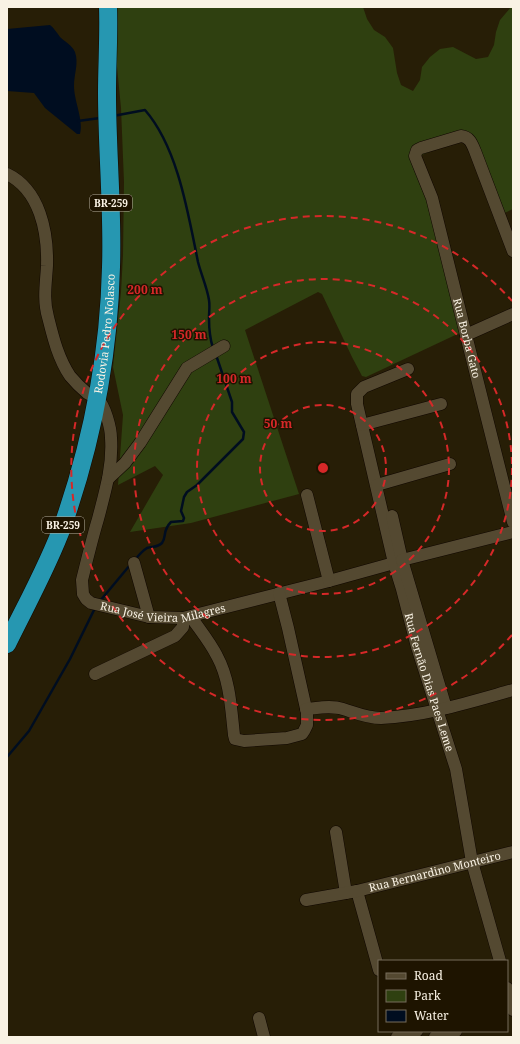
<svg xmlns="http://www.w3.org/2000/svg" width="520" height="1044" font-family="'Noto Serif',serif">
<style>
.green{fill:#2f4010}
.water{fill:#000d20}
.lines{fill:none;stroke-linecap:round;stroke-linejoin:round}
.stream{stroke:#000d20;stroke-width:2.5}
.minor-casing{stroke:#100700;stroke-width:13}
.highway-casing{stroke:#100700;stroke-width:19}
.minor{stroke:#544931;stroke-width:12}
.highway{stroke:#2697b1;stroke-width:18}
.ring{fill:none;stroke:#d62828;stroke-width:2;stroke-dasharray:7 5}
.labels{text-anchor:middle;stroke-width:3;stroke-linejoin:round;paint-order:stroke}
.shield{fill:#1e1400;stroke:#b7afa0;stroke-width:1}
.shield-label{font-size:10px;font-weight:bold;fill:#f9f2e4}
.street-label{font-size:11px;fill:#f9f2e4;stroke:#1e1400}
.centre{fill:#d62828;stroke:#1e1400;stroke-width:2}
.ring-label{font-size:12px;text-anchor:middle;font-weight:bold;fill:#d62828;stroke:#1e1400;stroke-width:3;stroke-linejoin:round;paint-order:stroke}
</style>
<rect width="100%" height="100%" fill="#271e06"/>
<path class="green" d="M 113,7 L 363,7 L 367,19 L 374,30 L 385,37 L 393,48 L 397,73 L 401,85 L 413,91 L 420,80 L 422,67 L 430,57 L 440,49 L 453,47 L 476,59 L 488,57 L 494,45 L 496,32 L 500,20 L 511,7 L 513,7 L 513,209 L 500,215 L 466,137 L 417,157 L 466,330 L 366,377 L 362,376 L 352,357 L 322,294 L 318,292 L 245,330 L 299,494 L 191,523 L 130,532 L 163,475 L 155,466 L 118,485 L 123,415 L 113,367 L 121,292 L 123,255 L 124,182 L 121,108 L 114,36 Z"/>
<path class="water" d="M 50,25 C 54,28 57,33 60,37 C 65,42 72,45 75,52 C 79,63 74,74 74,86 C 74,101 84,121 80,134 L 77,134 L 45,108 L 34,93 L 7,91 L 7,29 Z"/>
<g class="lines">
<g class="stream">
<path d="M 113,116 L 145,110 C 178,148 188,213 198,262 C 201,274 207,287 209,300 C 210,306 209,312 209,318 C 209,328 210,339 213,348"/>
<path d="M 78,121 L 100,118"/>
<path d="M 135,560 C 138,556 142,551 147,548 C 152,546 157,548 162,543 C 167,536 162,531 171,522 L 183,521 L 184,518 L 181,511 L 184,497 L 187,492 L 197,485 L 243,439 L 244,432 L 232,412 L 232,402 L 216,355"/>
<path d="M 100,601 L 130,565"/>
<path d="M 7,757 L 29,731 L 70,659 L 95,608"/>
</g>
<defs>
<g id="minor">
<path id="s1" d="M 7,174 C 40,190 48,232 47,266 C 46,283 43,300 48,317 C 53,337 58,358 70,376 C 75,382 81,388 87,393 C 90,395 95,396 98,399 C 105,406 111,428 111,438 C 113,466 105,492 98,519 C 92,539 87,560 82,580 L 83,594 L 86,599 L 91,603 L 149,617 L 183,618 L 329,581 L 394,563"/>
<path id="s2" d="M 513,251 L 475,151 C 472,144 470,137 461,136 L 421,148 L 417,150 L 415,156 L 432,198 L 466,335 L 513,522"/>
<path d="M 466,335 L 513,314"/>
<path id="s3" d="M 408,369 L 364,387 L 357,394 L 357,404 L 394,563 L 402,589 L 417,647 L 456,769 L 472,862 L 500,961"/>
<path d="M 362,425 L 441,404"/>
<path d="M 108,479 L 125,463 L 140,443 L 187,368 L 224,346"/>
<path d="M 377,485 L 450,464"/>
<path d="M 307,495 L 329,581"/>
<path d="M 392,516 L 402,560 L 446,708"/>
<path d="M 402,560 L 513,532"/>
<path d="M 134,563 L 149,617"/>
<path d="M 191,617 C 200,630 210,642 217,656 C 230,680 231,708 234,735 L 235,739 L 244,741 L 287,738 L 302,734 L 304,731 L 307,725 L 307,713 L 288,628 L 279,593"/>
<path d="M 95,674 L 175,636 L 183,627 L 183,618"/>
<path d="M 306,709 C 318,708 331,705 343,709 C 356,713 367,718 381,718 C 426,716 470,702 513,690"/>
<path d="M 336,832 L 346,893"/>
<path d="M 357,891 L 379,970"/>
<path id="s4" d="M 306,900 L 357,891 L 513,852"/>
<path d="M 507,988 L 513,1010"/>
<path d="M 259,1018 L 264,1037"/>
<path d="M 397,1037 L 417,1031"/>
<path d="M 435,1037 L 456,1031"/>
</g>
<g id="highway">
<path id="s5" d="M 7,644 C 26,605 48,566 63,525 C 92,442 109,355 111,267 C 113,209 107,151 107,93 C 107,64 109,36 108,7"/>
</g>
</defs>
<use href="#minor" class="minor-casing"/>
<use href="#highway" class="highway-casing"/>
<use href="#minor" class="minor"/>
<use href="#highway" class="highway"/>
</g>
<g class="ring">
<circle cx="323" cy="468" r="63"/>
<circle cx="323" cy="468" r="126"/>
<circle cx="323" cy="468" r="189"/>
<path d="M512 635A252 252 0 1 1 512 301"/>
</g>
<g class="labels">
<g class="shield">
<rect x="90" y="195" width="42" height="16" rx="3"/>
<rect x="42" y="517" width="42" height="16" rx="3"/>
</g>
<g class="shield-label">
<text x="111" y="207">BR-259</text>
<text x="63" y="529">BR-259</text>
</g>
<g class="street-label">
<text dy="4" stroke="none"><textPath href="#s5" startOffset="328">Rodovia Pedro Nolasco</textPath></text>
<text dy="4" stroke="none"><textPath href="#s2" startOffset="371">Rua Borba Gato</textPath></text>
<text dy="4" stroke="none"><textPath href="#s1" startOffset="544">Rua José Vieira Milagres</textPath></text>
<text dy="4" stroke="none"><textPath href="#s3" startOffset="355">Rua Fernão Dias Paes Leme</textPath></text>
<text dy="4" stroke="none"><textPath href="#s4" startOffset="132">Rua Bernardino Monteiro</textPath></text>
</g>
</g>
<circle cx="323" cy="468" r="6" class="centre"/>
<g class="ring-label">
<text x="145" y="294">200 m</text>
<text x="189" y="339">150 m</text>
<text x="234" y="383">100 m</text>
<text x="278" y="428">50 m</text>
</g>
<rect width="520" height="1044" fill="none" stroke="#f9f2e4" stroke-width="16"/>
<rect x="378" y="960" width="130" height="72" fill="#1e1400" stroke="#766d5b"/>
<rect x="386" y="973" width="20" height="6" fill="#544931" stroke="#766d5b"/>
<text x="414" y="980" font-size="12" fill="#f9f2e4">Road</text>
<rect x="386" y="990" width="20" height="12" fill="#2f4010" stroke="#766d5b"/>
<text x="414" y="1000" font-size="12" fill="#f9f2e4">Park</text>
<rect x="386" y="1010" width="20" height="12" fill="#000d20" stroke="#766d5b"/>
<text x="414" y="1020" font-size="12" fill="#f9f2e4">Water</text>
</svg>
